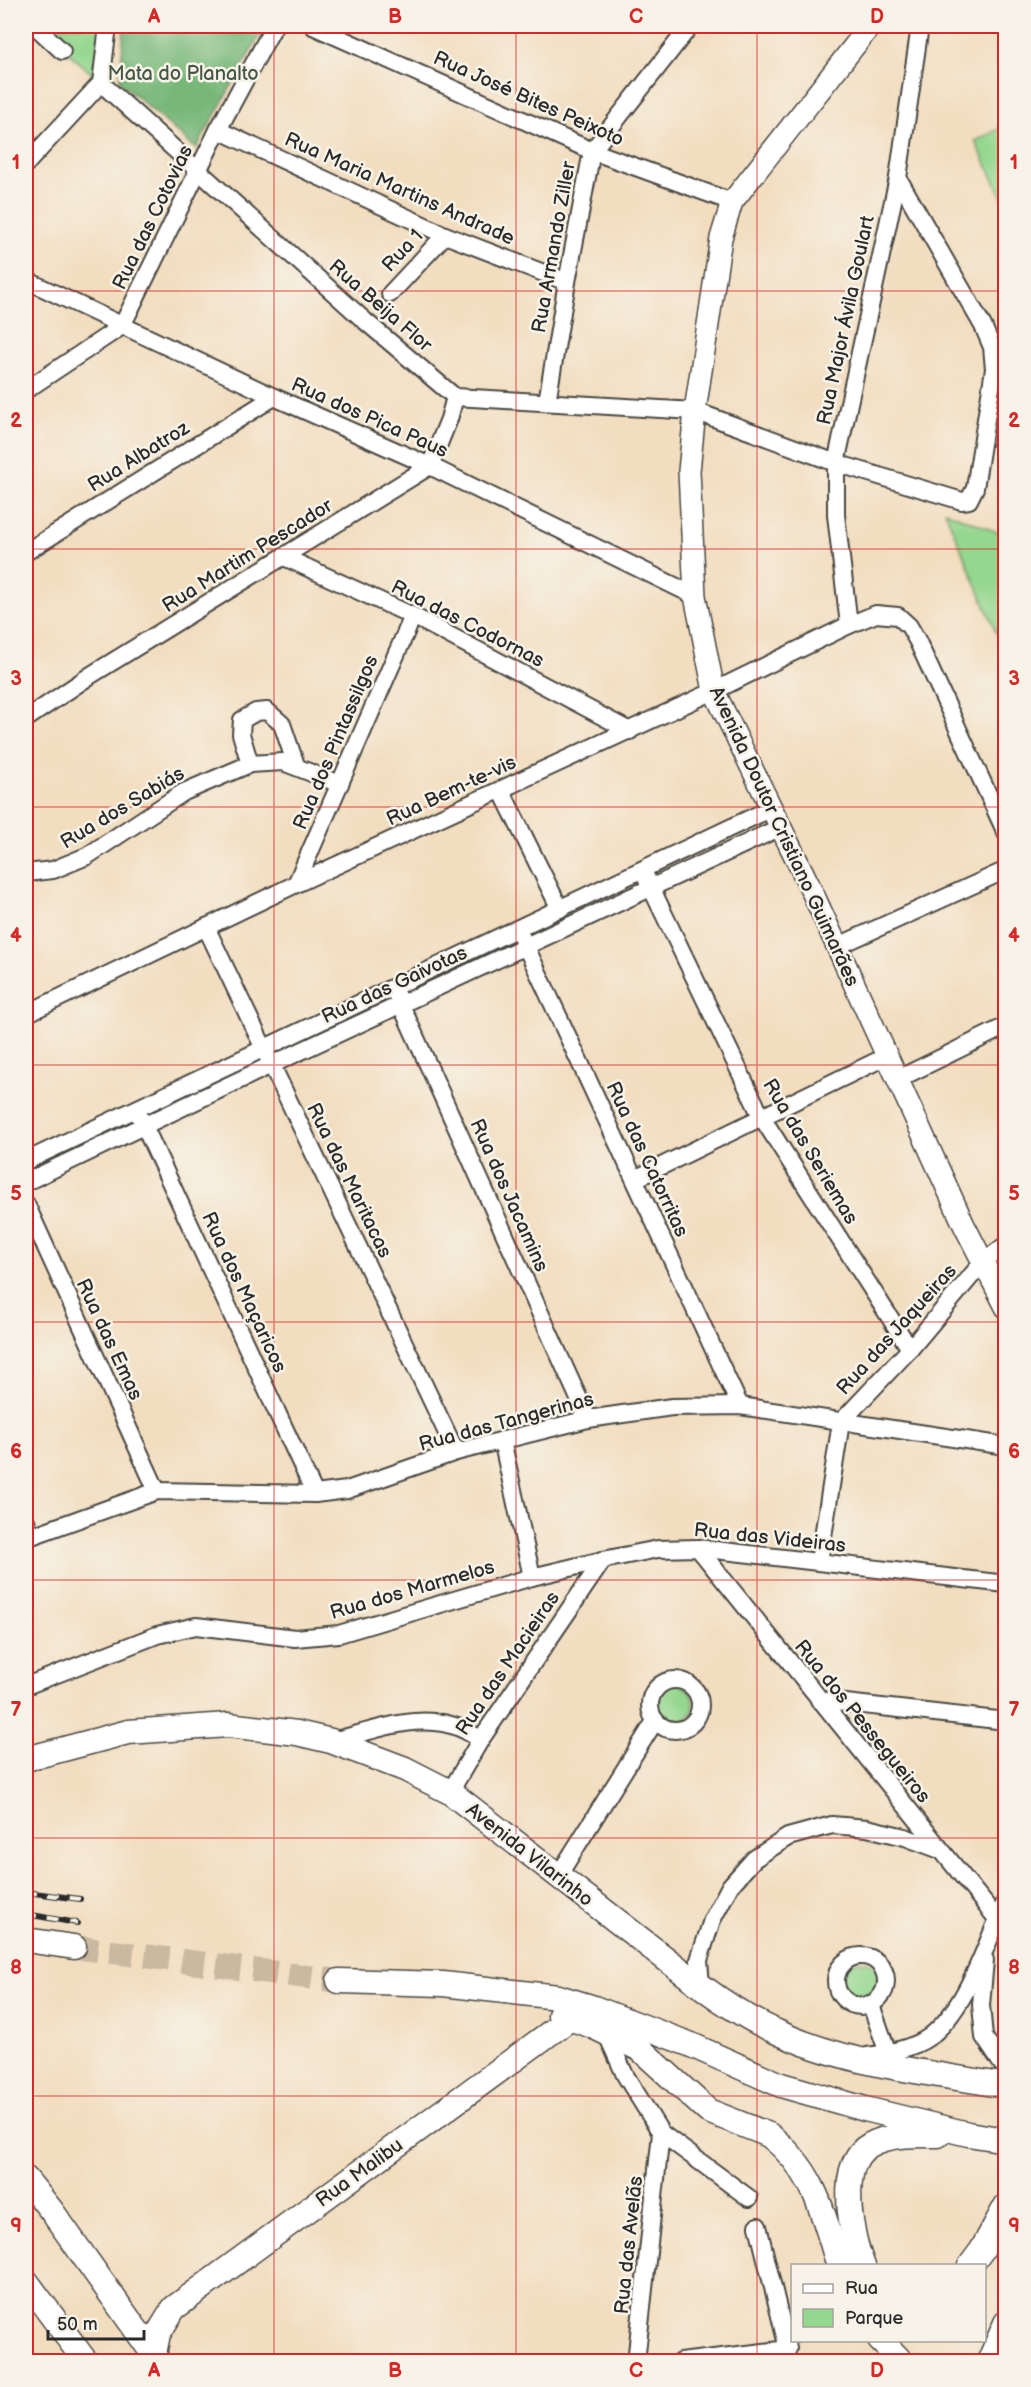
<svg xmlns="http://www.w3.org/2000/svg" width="1031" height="2387" font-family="'Balsamiq Sans',sans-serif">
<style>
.green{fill:#94d78e;stroke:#60815c;stroke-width:1.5}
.forest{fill:#77b879;stroke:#517252;stroke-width:1.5}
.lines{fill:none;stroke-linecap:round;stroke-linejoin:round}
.highway-tunnel{stroke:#cab9a1;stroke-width:24;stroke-dasharray:24 12;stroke-linecap:butt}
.minor-casing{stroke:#494641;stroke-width:20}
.major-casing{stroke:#494641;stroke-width:24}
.highway-casing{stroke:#494641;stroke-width:27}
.minor{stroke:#fff;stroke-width:16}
.major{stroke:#fff;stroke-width:21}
.highway{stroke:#fff;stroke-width:24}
.rail-casing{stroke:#2b2b2b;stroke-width:6}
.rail{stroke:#f7f3e8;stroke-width:4;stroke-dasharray:11;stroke-linecap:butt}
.grid{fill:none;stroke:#d62828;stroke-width:1.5;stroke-opacity:0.55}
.labels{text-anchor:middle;stroke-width:5;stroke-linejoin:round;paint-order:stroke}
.park-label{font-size:20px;fill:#455644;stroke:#f7f3e8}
.street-label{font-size:20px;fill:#2b2b2b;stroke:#f7f3e8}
.neatline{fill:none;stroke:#d62828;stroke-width:2}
.grid-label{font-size:20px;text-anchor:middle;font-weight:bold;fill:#d62828}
</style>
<rect width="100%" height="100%" fill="#f7f3e8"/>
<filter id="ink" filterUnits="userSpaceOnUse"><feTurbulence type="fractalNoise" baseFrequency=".0167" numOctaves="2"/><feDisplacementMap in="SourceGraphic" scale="12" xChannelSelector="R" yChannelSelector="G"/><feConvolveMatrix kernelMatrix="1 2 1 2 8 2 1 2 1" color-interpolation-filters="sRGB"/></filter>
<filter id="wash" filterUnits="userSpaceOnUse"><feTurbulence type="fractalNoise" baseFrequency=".008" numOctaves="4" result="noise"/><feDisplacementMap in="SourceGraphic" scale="24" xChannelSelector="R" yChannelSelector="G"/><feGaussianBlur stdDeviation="1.35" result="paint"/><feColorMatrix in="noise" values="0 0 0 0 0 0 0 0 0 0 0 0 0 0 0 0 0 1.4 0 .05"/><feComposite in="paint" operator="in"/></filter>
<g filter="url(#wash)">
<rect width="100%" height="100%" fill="#f2ddbf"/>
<g class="green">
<path d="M 38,26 L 104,26 L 97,78 Z"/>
<path d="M 1005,126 L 1005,203 L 975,141 Z"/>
<path d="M 945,511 L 1005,535 L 1005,644 L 1000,641 Z"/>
<circle cx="674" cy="1704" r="20"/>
<circle cx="861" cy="1981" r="20"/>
</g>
<path class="forest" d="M 124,26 L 265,26 L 196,149 L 120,82 Z"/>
</g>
<g filter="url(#ink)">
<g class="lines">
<path class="highway-tunnel" d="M 74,1947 L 339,1981"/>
<defs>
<g id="minor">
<path d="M 35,26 L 62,51"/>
<path d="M 313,26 L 592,151 L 732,202"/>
<path d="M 101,83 L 365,321 L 455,397 L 695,411 L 836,463 L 962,501 L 969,500 L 975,488 L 994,369 L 992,347 L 983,326 L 898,178"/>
<path d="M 218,130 L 445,235 L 567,282"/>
<path d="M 26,164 L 101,83 L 108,26"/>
<path d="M 26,280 L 274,397 L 430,466 L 695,596"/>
<path d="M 390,294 L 445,235"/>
<path d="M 26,390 L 122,326 L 218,130 L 274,26"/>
<path d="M 547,402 L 567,282 L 592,151 L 690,26"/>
<path d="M 26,552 L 274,397"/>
<path d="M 284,557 L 413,616 L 630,731"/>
<path d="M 849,625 L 836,515 L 836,463 L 898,178 L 920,26"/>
<path d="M 26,719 L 91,675 L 430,466 L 449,419 L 455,397"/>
<path d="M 250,764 L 241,734 L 242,720 L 256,712 L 267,711 L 282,724 L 296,765"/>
<path d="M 501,790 L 560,909"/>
<path d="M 26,873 L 53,870 L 87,856 L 184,792 L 250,764 L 283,762 L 340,784"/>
<path d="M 646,877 L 761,1116 L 910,1349"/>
<path d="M 296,884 L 413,616"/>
<path d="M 206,927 L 456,1452"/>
<path d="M 521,936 L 740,1406"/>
<path d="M 836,947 L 1006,870"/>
<path d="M 397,996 L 588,1419"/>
<path d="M 26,1014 L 296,884 L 714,691 L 849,625 L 876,614 L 898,616 L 909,626 L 917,640 L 1006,833"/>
<path d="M 898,1079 L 1006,1026"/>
<path d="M 140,1117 L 315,1494"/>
<path d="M 26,1161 L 772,808"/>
<path d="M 635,1179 L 887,1056"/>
<path d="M 26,1182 L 271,1065 L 781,827"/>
<path d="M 26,1204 L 157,1491"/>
<path d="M 841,1422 L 910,1349 L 982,1263 L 1006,1245"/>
<path d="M 502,1440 L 532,1577"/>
<path d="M 26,1521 L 32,1535"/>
<path d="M 26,1538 L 157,1491 L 315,1494 L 347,1490 L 456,1452 L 588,1419 L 672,1407 L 740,1406 L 1006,1446"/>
<path d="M 698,1548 L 997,1919"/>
<path d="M 819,1562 L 841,1422"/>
<circle cx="675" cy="1705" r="25"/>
<path d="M 26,1686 L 157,1635 L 196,1626 L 295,1638 L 339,1634 L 532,1577 L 603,1560 L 658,1549 L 698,1548 L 1006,1584"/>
<path d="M 819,1700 L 1006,1721"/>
<path d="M 332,1741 C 370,1732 411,1714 451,1725 C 461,1727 471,1734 481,1739"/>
<path d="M 450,1792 L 481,1739 L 603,1560"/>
<path d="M 558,1876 L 655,1721"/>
<circle cx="861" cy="1981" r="25"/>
<path d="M 985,1960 L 981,2005 L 984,2037 L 1002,2064 L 1006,2065"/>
<path d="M 701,1986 L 699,1960 L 712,1920 L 730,1886 L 754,1859 L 788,1837 L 832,1825 L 867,1828 L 905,1837 L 940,1850"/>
<path d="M 871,2005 L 888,2053"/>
<path d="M 606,2033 L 625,2075 L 661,2133 L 749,2198"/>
<path d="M 867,2056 C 885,2054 914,2048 929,2037 C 967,2009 986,1943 1006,1900"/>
<path d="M 636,2362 L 661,2133"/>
<path d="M 680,2362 L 788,2349 L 758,2226"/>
</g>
<path id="major" d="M 870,26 L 732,202 L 721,238 L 695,411 L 689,471 L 695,596 L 714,691 L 810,887 L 964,1225 L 1006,1307"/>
<g id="highway">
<path d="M 26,1759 L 128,1732 L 228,1725 L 297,1733 L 331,1741 L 405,1769 L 450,1792 L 701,1986 C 724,2003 748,2019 775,2031 C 846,2065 928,2072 1006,2086"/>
<path d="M 26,1940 L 74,1947"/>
<path d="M 339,1981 L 443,1984 L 558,1997 L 594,2008 L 689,2044 L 781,2085 L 865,2109 L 968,2134 L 1006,2140"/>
<path d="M 560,2015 L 590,2025 L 640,2049 L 708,2111 L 769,2135 C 816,2172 822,2212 839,2266"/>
<path d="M 26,2179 L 51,2210 L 159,2362"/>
<path d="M 863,2266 C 851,2238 836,2163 870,2145 C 889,2134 916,2135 938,2135"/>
<path d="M 970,2266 L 982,2250 L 1006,2206"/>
<path d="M 26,2281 L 86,2362"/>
<path d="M 880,2340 L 898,2358"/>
<path d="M 154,2354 L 158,2334 L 174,2308 L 587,2006"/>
<path d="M 989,2362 L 1006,2323"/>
</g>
</defs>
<use href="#minor" class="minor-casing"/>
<use href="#major" class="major-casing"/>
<use href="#highway" class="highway-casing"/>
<use href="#minor" class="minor"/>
<use href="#major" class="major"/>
<use href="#highway" class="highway"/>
<defs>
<g id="rail">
<path d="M 26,1892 L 80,1899"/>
<path d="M 26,1914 L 77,1923"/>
</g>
</defs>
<use href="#rail" class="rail-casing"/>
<use href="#rail" class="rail"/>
</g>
</g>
<path class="grid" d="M 274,26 L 274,2362M 516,26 L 516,2362M 757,26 L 757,2362M 26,291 L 1006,291M 26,549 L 1006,549M 26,807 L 1006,807M 26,1065 L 1006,1065M 26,1322 L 1006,1322M 26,1580 L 1006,1580M 26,1838 L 1006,1838M 26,2096 L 1006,2096"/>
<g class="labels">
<g class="park-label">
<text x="183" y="80">Mata do Planalto</text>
</g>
<g class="street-label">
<text transform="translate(529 98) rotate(24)" y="7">Rua José Bites Peixoto</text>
<text transform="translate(400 188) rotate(24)" y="7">Rua Maria Martins Andrade</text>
<text transform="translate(152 217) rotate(-64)" y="7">Rua das Cotovias</text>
<text transform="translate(553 247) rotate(-80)" y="7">Rua Armando Ziller</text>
<text transform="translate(402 250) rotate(-47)" y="7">Rua 1</text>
<text transform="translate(381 305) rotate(41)" y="7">Rua Beija Flor</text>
<text transform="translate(845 320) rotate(-78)" y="7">Rua Major Ávila Goulart</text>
<text transform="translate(370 417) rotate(24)" y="7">Rua dos Pica Paus</text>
<text transform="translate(138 456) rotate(-32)" y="7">Rua Albatroz</text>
<text transform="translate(247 555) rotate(-32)" y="7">Rua Martim Pescador</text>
<text transform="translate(468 623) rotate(27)" y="7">Rua das Codornas</text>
<text transform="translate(335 742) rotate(-67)" y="7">Rua dos Pintassilgos</text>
<text transform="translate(451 790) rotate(-25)" y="7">Rua Bem-te-vis</text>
<text transform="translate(122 807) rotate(-31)" y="7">Rua dos Sabiás</text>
<text transform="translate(785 836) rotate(65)" y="7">Avenida Doutor Cristiano Guimarães</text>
<text transform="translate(394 984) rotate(-25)" y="7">Rua das Gaivotas</text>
<text transform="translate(811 1151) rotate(59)" y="7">Rua das Seriemas</text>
<text transform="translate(648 1159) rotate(65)" y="7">Rua das Catorritas</text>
<text transform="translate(350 1180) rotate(64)" y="7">Rua das Maritacas</text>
<text transform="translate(510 1195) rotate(66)" y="7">Rua dos Jacamins</text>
<text transform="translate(245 1292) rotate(65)" y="7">Rua dos Maçaricos</text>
<text transform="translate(896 1329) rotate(-48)" y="7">Rua das Jaqueiras</text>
<text transform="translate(110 1339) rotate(65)" y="7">Rua das Emas</text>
<text transform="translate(506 1421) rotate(-15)" y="7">Rua das Tangerinas</text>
<text transform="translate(770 1537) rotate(6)" y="7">Rua das Videiras</text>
<text transform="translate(412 1589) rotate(-16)" y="7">Rua dos Marmelos</text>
<text transform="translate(507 1663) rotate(-56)" y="7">Rua das Macieiras</text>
<text transform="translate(863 1721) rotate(51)" y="7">Rua dos Pessegueiros</text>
<text transform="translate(530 1854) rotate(38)" y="7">Avenida Vilarinho</text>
<text transform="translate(359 2172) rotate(-36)" y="7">Rua Malibu</text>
<text transform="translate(628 2245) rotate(-84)" y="7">Rua das Avelãs</text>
</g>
</g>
<rect width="1031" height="2387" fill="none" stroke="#f7f3e8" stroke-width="66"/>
<rect x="791" y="2264" width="195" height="78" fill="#f7f3e8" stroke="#a5a39c" stroke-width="1.5"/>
<rect x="803" y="2284" width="30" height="9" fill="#ffffff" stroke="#a5a39c" stroke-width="1.5"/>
<text x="845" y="2294" font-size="18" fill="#2b2b2b">Rua</text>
<rect x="803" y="2309" width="30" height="18" fill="#94d78e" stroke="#a5a39c" stroke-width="1.5"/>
<text x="845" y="2324" font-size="18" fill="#2b2b2b">Parque</text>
<path d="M48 2330v9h96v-9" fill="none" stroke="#2b2b2b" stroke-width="3"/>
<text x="57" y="2330" font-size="18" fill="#2b2b2b" stroke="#f7f3e8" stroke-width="4.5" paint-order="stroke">50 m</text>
<rect x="33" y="33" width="965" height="2321" class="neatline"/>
<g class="grid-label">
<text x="154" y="23">A</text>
<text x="395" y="23">B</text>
<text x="636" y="23">C</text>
<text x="877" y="23">D</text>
<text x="16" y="169">1</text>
<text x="1014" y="169">1</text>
<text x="16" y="427">2</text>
<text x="1014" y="427">2</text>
<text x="16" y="685">3</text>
<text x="1014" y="685">3</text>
<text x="16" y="942">4</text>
<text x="1014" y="942">4</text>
<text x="16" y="1200">5</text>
<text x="1014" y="1200">5</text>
<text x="16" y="1458">6</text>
<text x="1014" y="1458">6</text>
<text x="16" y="1716">7</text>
<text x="1014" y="1716">7</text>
<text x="16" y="1974">8</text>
<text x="1014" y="1974">8</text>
<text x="16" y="2232">9</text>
<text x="1014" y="2232">9</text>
<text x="154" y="2377">A</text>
<text x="395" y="2377">B</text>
<text x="636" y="2377">C</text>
<text x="877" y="2377">D</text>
</g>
</svg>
